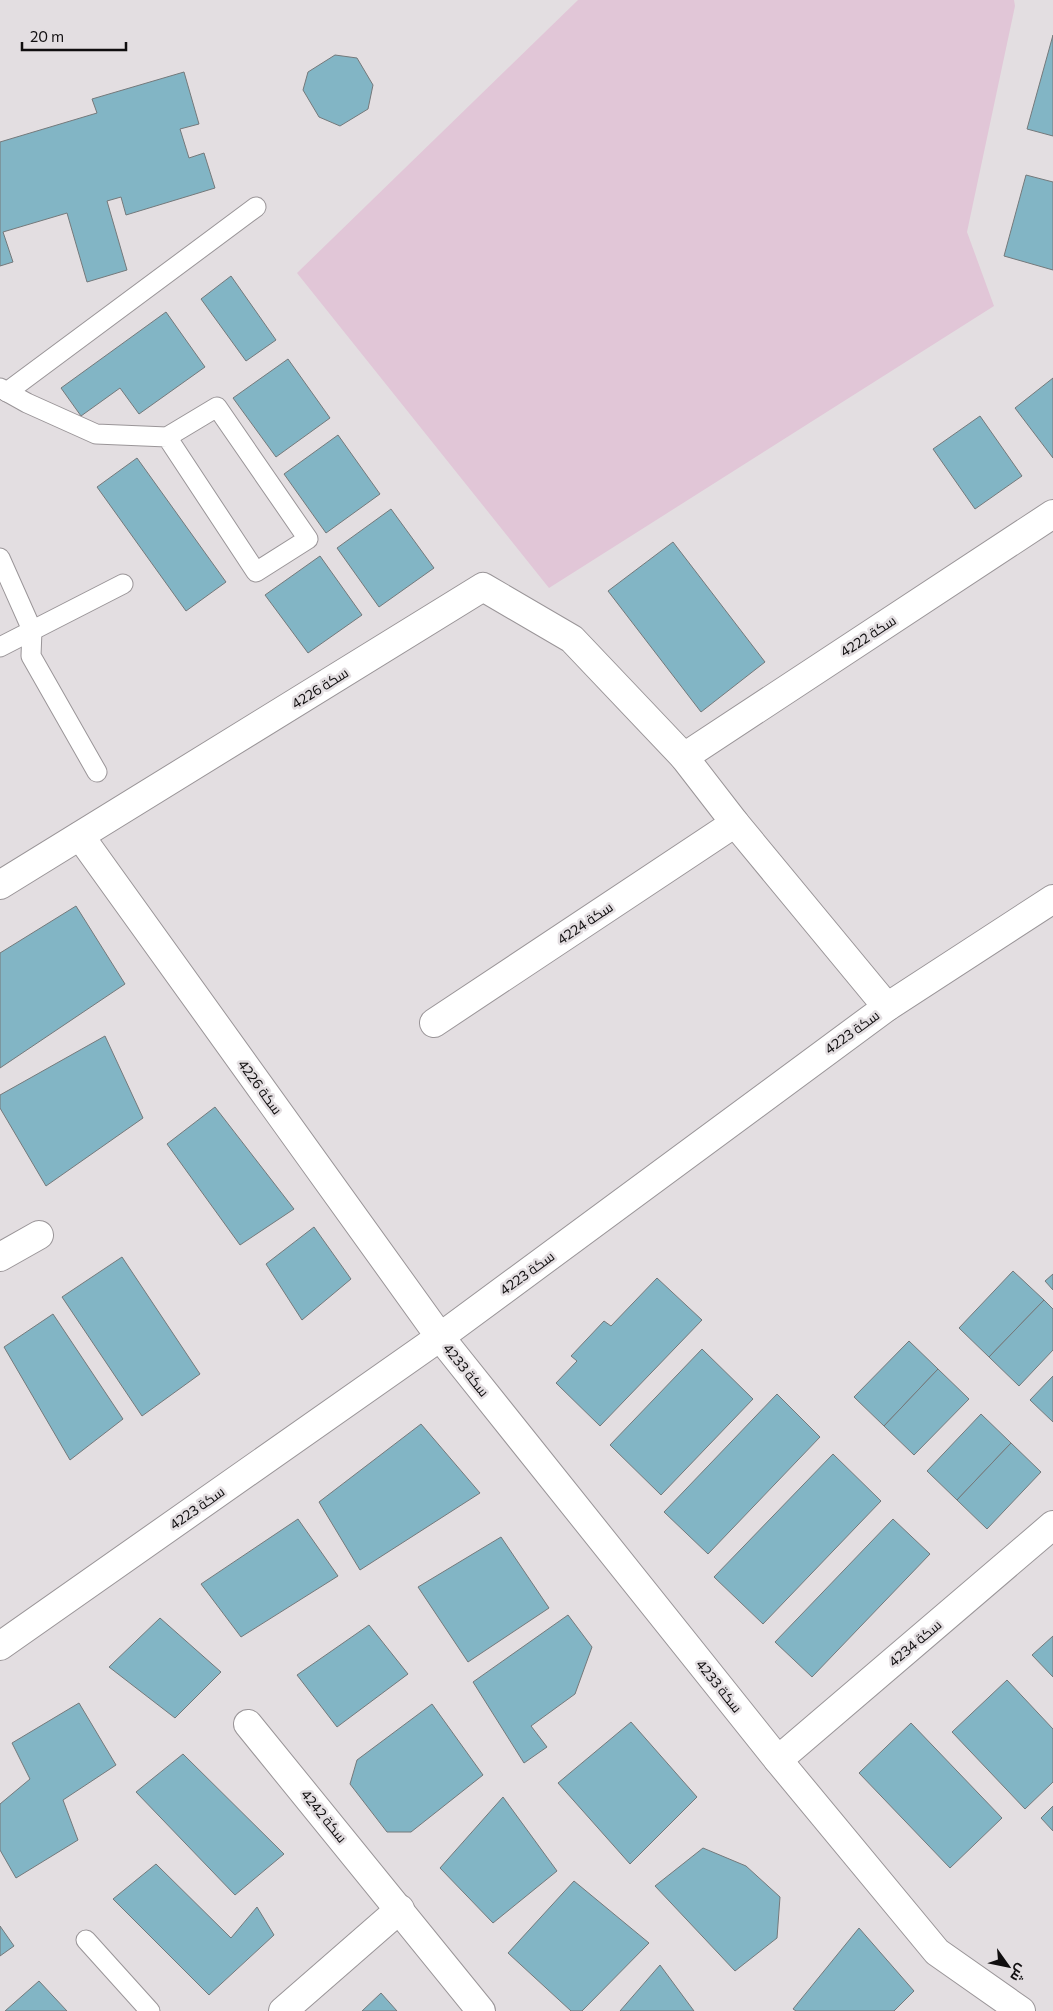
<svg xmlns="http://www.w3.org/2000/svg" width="1053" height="2011" font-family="Commissioner,Cairo,sans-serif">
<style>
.green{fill:#e1c6d7}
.building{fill:#82b5c5;stroke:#74797b}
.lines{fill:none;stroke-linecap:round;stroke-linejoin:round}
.lane-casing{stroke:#9a9598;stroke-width:21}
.street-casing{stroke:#9a9598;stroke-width:30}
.lane{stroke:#fff;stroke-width:19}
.street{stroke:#fff;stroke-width:28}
.labels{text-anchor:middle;stroke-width:5;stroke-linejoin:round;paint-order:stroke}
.street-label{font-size:14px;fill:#100e0f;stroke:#e3dee1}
</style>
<rect width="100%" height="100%" fill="#e3dee1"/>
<path class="green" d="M 578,0 L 1014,0 L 1015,6 L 967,232 L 994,306 L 549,588 L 297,273 Z"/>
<g class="building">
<path d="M 1053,35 L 1053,136 L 1027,129 Z"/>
<path d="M 335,55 L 357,58 L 373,85 L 368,109 L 340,126 L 319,117 L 303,90 L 308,72 Z"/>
<path d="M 184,72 L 199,124 L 180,129 L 189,158 L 204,153 L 215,188 L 126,215 L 121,197 L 107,201 L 127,270 L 87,282 L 67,213 L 3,232 L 13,262 L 0,266 L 0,142 L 97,113 L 92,99 Z"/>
<path d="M 1026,175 L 1053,182 L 1053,270 L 1004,256 Z"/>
<path d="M 231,276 L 276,340 L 246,361 L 201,299 Z"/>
<path d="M 166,312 L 205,367 L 139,414 L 120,388 L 81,416 L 61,388 Z"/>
<path d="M 288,359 L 330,418 L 276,457 L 233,398 Z"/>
<path d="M 1053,378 L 1053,458 L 1015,408 Z"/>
<path d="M 980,416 L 1022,476 L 975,509 L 933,449 Z"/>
<path d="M 338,435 L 380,494 L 326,533 L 284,474 Z"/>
<path d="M 137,458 L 226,582 L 186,611 L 97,487 Z"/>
<path d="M 391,509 L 434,568 L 379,607 L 337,548 Z"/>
<path d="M 673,542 L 765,662 L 701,712 L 608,591 Z"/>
<path d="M 320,556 L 362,615 L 308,653 L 265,595 Z"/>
<path d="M 76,906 L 125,984 L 0,1068 L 0,953 Z"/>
<path d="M 105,1036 L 143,1118 L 46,1186 L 0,1108 L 0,1095 Z"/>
<path d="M 215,1107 L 294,1209 L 240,1245 L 167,1144 Z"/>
<path d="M 314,1227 L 351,1279 L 302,1320 L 266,1264 Z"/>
<path d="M 122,1257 L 200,1374 L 142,1416 L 62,1297 Z"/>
<path d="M 1013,1271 L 1044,1300 L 989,1357 L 959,1328 Z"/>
<path d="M 1053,1274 L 1053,1290 L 1045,1281 Z"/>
<path d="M 657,1278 L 702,1320 L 600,1426 L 556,1383 L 577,1361 L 571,1356 L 604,1321 L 611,1326 Z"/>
<path d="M 1044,1300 L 1053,1309 L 1053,1350 L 1019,1386 L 989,1357 Z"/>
<path d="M 53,1314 L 123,1419 L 70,1460 L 4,1347 Z"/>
<path d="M 909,1341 L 938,1369 L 884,1426 L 854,1397 Z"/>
<path d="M 702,1349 L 753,1399 L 661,1495 L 610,1445 Z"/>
<path d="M 938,1369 L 969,1399 L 914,1455 L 884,1426 Z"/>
<path d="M 1053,1376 L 1053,1422 L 1030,1400 Z"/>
<path d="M 777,1394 L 820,1437 L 708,1554 L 664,1512 Z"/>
<path d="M 981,1414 L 1011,1443 L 957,1500 L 927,1471 Z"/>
<path d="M 421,1424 L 480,1493 L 360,1570 L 319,1502 Z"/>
<path d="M 1011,1443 L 1041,1472 L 987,1529 L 957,1500 Z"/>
<path d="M 833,1454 L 881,1501 L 763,1624 L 714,1577 Z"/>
<path d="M 298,1519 L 338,1576 L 241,1637 L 201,1584 Z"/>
<path d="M 893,1519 L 930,1554 L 812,1677 L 775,1642 Z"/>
<path d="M 501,1537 L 549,1608 L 468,1662 L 418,1587 Z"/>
<path d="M 568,1615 L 592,1647 L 575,1694 L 531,1726 L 547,1747 L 524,1763 L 473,1682 Z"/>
<path d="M 160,1618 L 221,1672 L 175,1718 L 109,1667 Z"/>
<path d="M 369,1625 L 408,1674 L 337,1727 L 297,1675 Z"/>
<path d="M 1053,1636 L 1053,1677 L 1032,1655 Z"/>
<path d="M 1007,1680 L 1053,1729 L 1053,1782 L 1025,1809 L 952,1732 Z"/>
<path d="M 79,1703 L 116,1765 L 63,1800 L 78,1840 L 16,1878 L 0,1850 L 0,1804 L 30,1779 L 12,1743 Z"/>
<path d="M 432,1704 L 483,1775 L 411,1832 L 387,1832 L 350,1784 L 357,1760 Z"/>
<path d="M 631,1722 L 697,1797 L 630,1864 L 558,1783 Z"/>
<path d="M 911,1723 L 1002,1818 L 950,1868 L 859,1773 Z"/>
<path d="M 183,1754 L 284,1854 L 235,1895 L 136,1792 Z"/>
<path d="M 503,1797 L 557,1871 L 493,1923 L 440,1868 Z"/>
<path d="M 1053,1806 L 1053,1831 L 1041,1818 Z"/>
<path d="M 703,1848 L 746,1866 L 780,1897 L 777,1938 L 735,1971 L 655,1886 Z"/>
<path d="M 156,1864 L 231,1938 L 257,1907 L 274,1935 L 209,1995 L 113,1899 Z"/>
<path d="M 574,1881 L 649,1943 L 582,2011 L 571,2011 L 508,1953 Z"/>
<path d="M 0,1926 L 14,1946 L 0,1956 Z"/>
<path d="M 859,1928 L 914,1991 L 894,2011 L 796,2011 L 793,2009 Z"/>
<path d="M 660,1965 L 694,2011 L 620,2011 Z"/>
<path d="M 39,1981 L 67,2011 L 5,2011 Z"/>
<path d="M 381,1993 L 397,2011 L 362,2011 Z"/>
</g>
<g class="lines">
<defs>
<g id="lane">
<path d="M 0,388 L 27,403 L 96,434 L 167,437 L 217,407 L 308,539 L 256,572 L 167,437"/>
<path d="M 7,392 L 256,207"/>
<path d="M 0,558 L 32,630 L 31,656 L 97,772"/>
<path d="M 0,647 L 123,584"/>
<path d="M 86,1940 L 150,2011"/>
</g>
<g id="street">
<path d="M 684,757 L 1053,514"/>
<path d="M 80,836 L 440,1337 L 778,1760 L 937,1952 L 1021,2011"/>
<path d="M 0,885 L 483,587 L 572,639 L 684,757 L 735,823 L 887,1007"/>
<path d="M 434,1023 L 735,823"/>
<path d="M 0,1257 L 39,1235"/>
<path d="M 0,1646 L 440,1337 L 887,1007 L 1053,899"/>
<path d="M 248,1724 L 481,2011"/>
<path d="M 778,1760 L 1053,1525"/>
<path d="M 283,2011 L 400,1909"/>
</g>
</defs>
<use href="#lane" class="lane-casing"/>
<use href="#street" class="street-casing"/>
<use href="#lane" class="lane"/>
<use href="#street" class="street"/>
</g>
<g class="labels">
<g class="street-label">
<text transform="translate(868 636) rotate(-33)" y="5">سكة 4222</text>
<text transform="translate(320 688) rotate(-32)" y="5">سكة 4226</text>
<text transform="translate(585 923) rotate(-34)" y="5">سكة 4224</text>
<text transform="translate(852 1032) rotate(-36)" y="5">سكة 4223</text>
<text transform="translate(260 1087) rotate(54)" y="5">سكة 4226</text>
<text transform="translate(527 1273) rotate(-36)" y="5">سكة 4223</text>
<text transform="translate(466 1370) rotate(51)" y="5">سكة 4233</text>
<text transform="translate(197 1508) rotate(-35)" y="5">سكة 4223</text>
<text transform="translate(915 1643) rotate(-40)" y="5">سكة 4234</text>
<text transform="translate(719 1686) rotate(51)" y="5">سكة 4233</text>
<text transform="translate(324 1816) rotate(51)" y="5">سكة 4242</text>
</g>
</g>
<g transform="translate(1008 1966) rotate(123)" stroke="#e3dee1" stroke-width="4" paint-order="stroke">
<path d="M0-4L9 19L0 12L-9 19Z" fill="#100e0f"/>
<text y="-8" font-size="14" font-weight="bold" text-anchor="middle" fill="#100e0f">ش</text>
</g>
<path d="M22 42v8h104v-8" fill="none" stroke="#100e0f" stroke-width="2.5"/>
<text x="30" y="42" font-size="15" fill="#100e0f" stroke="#e3dee1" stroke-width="4" paint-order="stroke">20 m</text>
</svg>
